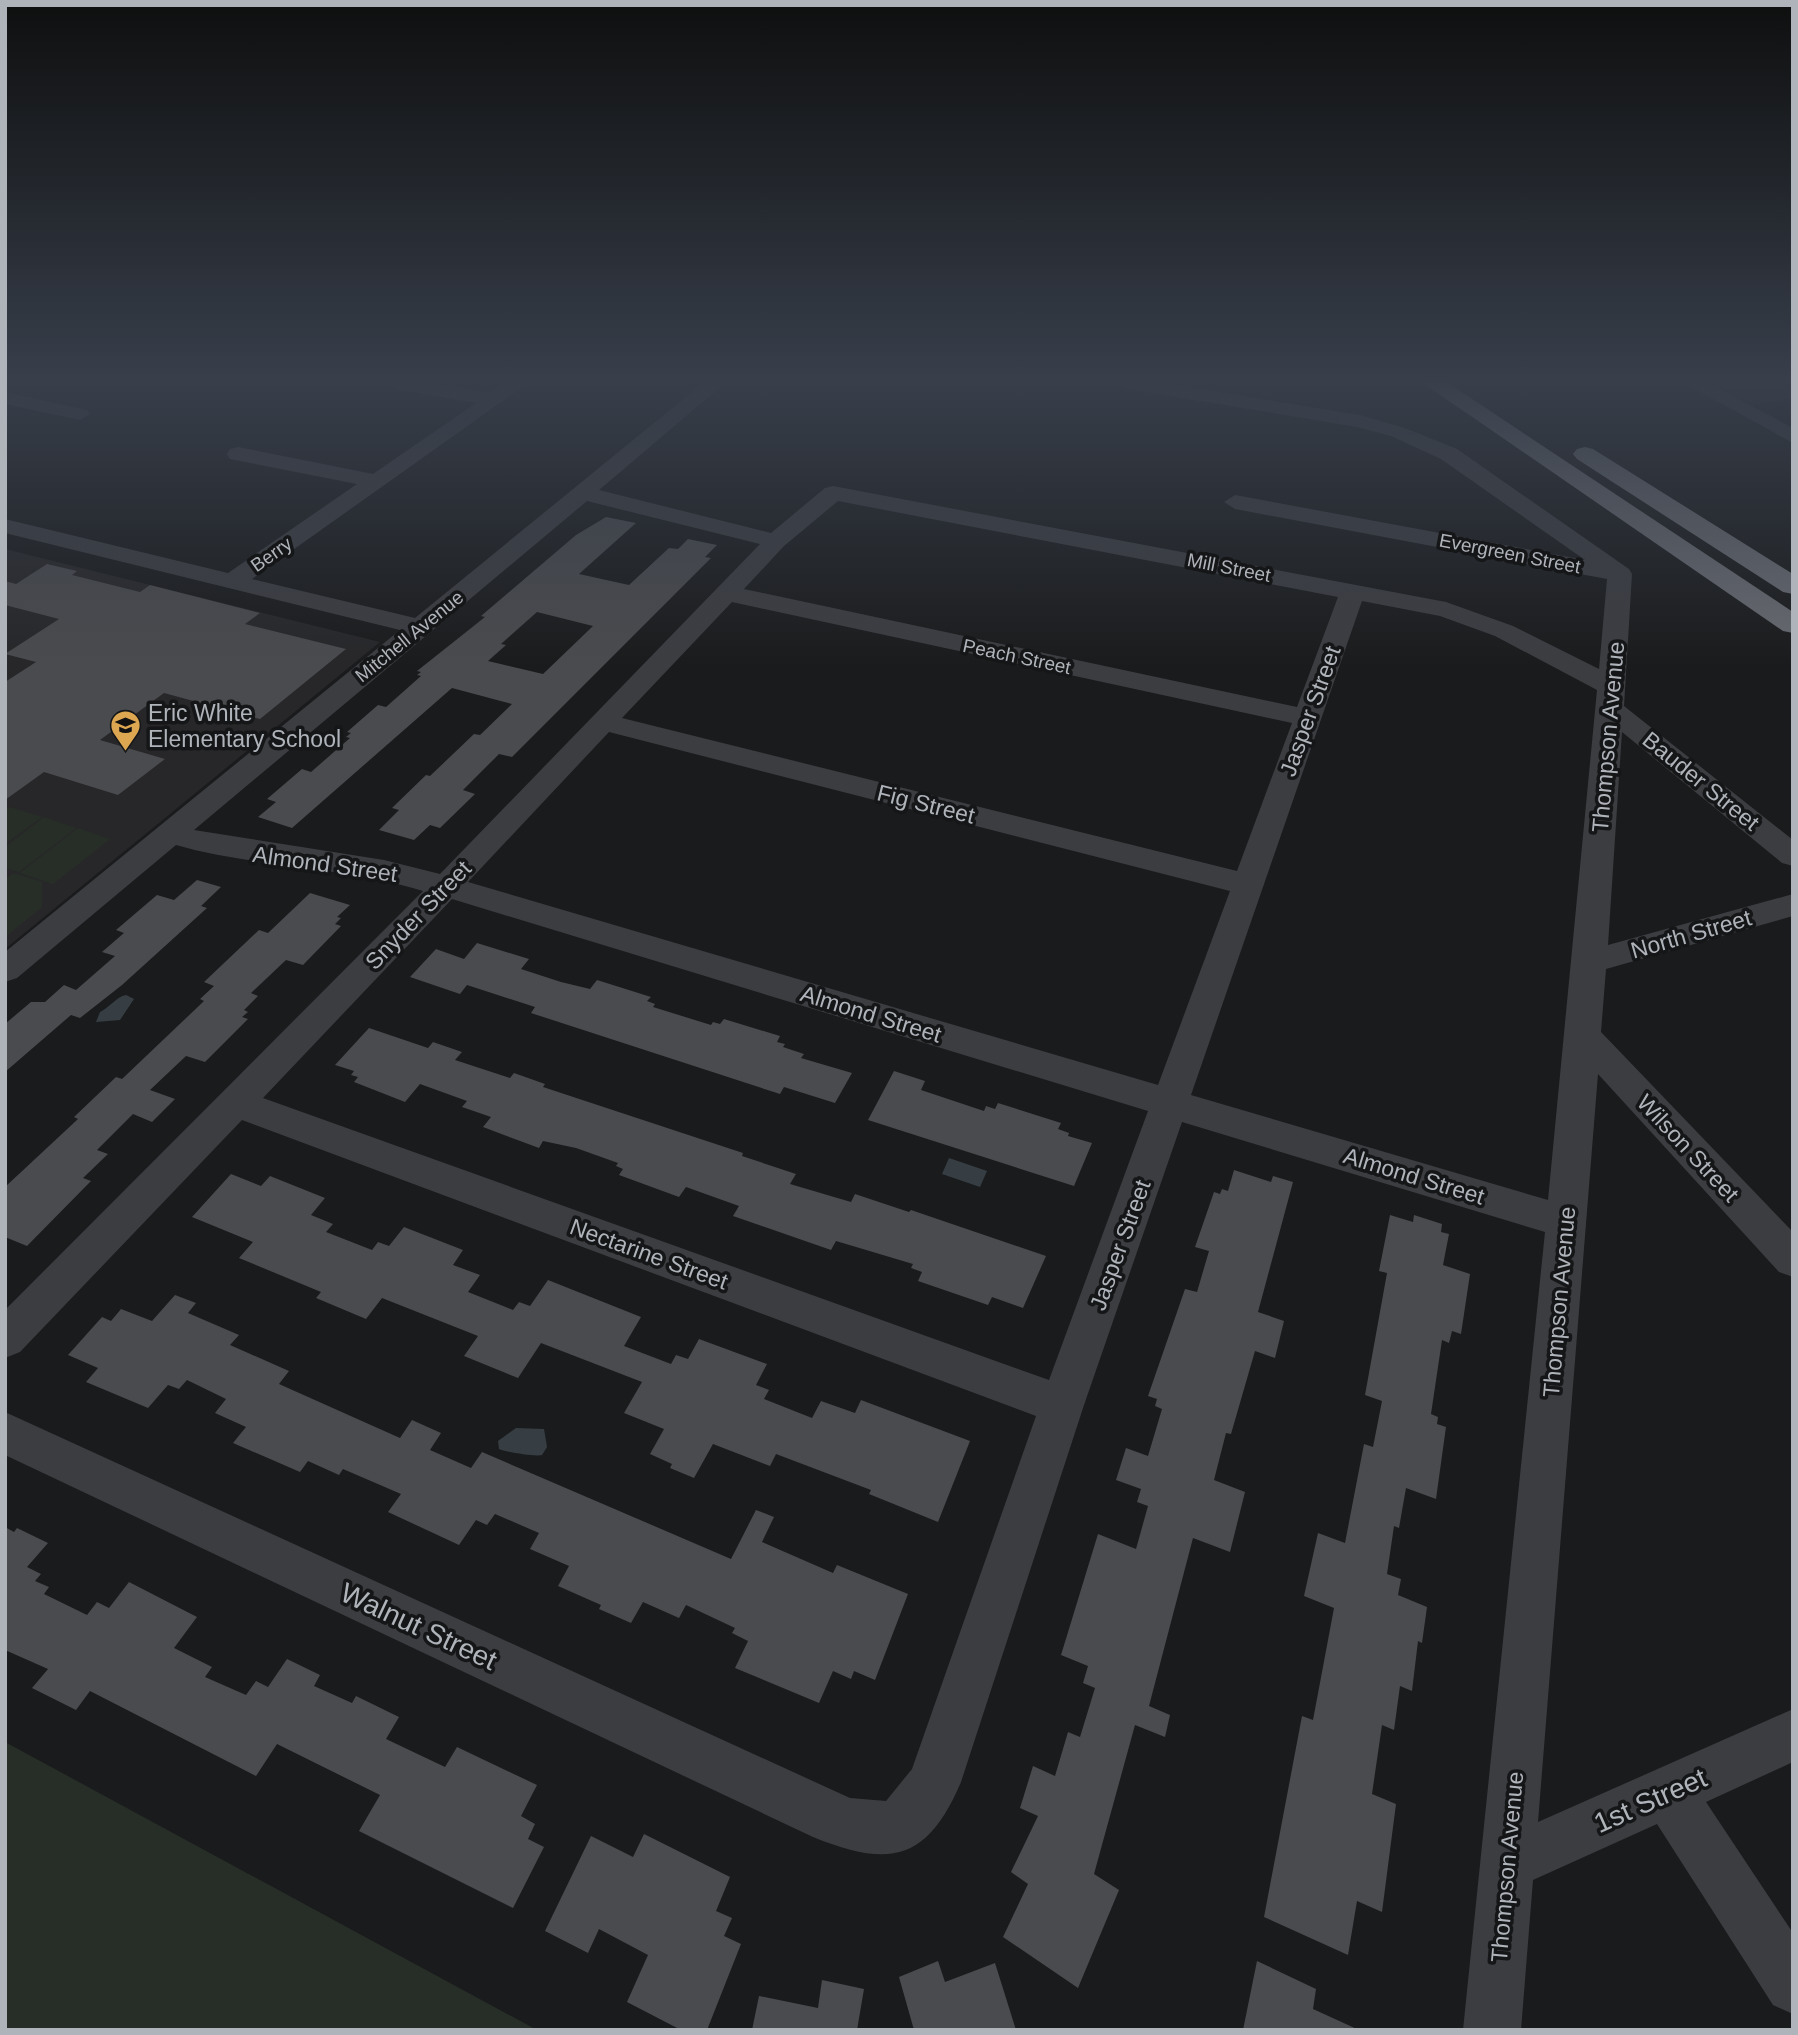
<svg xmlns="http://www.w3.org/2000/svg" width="1798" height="2035" font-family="Helvetica,sans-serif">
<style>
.built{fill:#272729}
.green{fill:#272e27}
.water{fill:#363e44}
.building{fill:#4a4b4e;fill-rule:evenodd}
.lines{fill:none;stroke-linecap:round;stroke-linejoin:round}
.minor{fill:#3c3d41;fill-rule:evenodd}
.highway{fill:#696b71;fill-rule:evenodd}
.labels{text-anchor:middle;stroke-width:7;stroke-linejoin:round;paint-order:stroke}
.far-street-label{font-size:19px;fill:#afb3ba;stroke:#151617}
.street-label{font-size:23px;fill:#afb3ba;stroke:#151617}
.poi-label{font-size:23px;fill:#afb3ba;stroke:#151617;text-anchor:start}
.near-street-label{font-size:28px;fill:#afb3ba;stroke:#151617}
</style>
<rect width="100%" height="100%" fill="#1a1b1c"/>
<g class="built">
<path d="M 1712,383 L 1793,383 L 1793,398 L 1752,405 Z"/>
<path d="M 5,549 L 380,642 L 5,949 Z"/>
</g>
<g class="green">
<path d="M 10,807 L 42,817 L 5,844 L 5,810 Z"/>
<path d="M 44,817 L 76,828 L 19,872 L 5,868 L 5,847 Z"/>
<path d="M 78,828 L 110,839 L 53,884 L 20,873 Z"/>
<path d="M 14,873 L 42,882 L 42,907 L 5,937 L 5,879 Z"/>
<path d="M 5,1742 L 537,2030 L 5,2030 Z"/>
</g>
<g class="water">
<path d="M 126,995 L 134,999 L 120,1020 L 96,1022 L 100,1012 C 110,1007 116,997 126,995 Z"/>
<path d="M 949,1158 L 987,1171 L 980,1187 L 942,1174 Z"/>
<path d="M 516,1428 L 544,1429 L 547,1447 L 542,1455 C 535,1457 506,1452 499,1449 L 498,1441 Z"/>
</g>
<g class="building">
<path d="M 606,517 L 636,523 L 579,574 L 629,585 L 669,548 L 678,549 L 688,539 L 717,545 L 705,557 L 711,558 L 512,757 L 499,754 L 463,790 L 475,794 L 440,828 L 430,825 L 414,840 L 379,830 L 399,810 L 392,808 L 426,775 L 430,776 L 474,734 L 480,735 L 512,704 L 452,688 L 292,828 L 258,817 L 276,802 L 267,799 L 302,769 L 311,772 L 350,738 L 346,737 L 351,733 L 347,732 L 378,705 L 386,707 L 421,676 L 417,675 L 421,672 L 417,671 L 485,617 L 481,616 L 576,535 ZM 537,612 L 593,626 L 543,674 L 488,661 L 506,645 L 501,644 Z"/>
<path d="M 47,564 L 77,571 L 72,575 L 140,592 L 150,585 L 260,613 L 245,624 L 346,649 L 260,719 L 164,693 L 100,740 L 165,759 L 118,795 L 44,772 L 5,800 L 5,682 L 36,662 L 5,654 L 59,619 L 5,605 L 5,581 L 16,584 Z"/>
<path d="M 197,880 L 221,887 L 201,906 L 207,908 L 122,985 L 80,1018 L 71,1015 L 5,1072 L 5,1024 L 31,1002 L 45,1002 L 64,985 L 76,990 L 115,956 L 102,952 L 124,933 L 116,930 L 157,895 L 174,900 Z"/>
<path d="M 310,893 L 350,905 L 337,917 L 341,918 L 335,924 L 341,926 L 303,965 L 286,960 L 251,993 L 258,996 L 244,1010 L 248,1012 L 242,1017 L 248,1019 L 205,1062 L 186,1056 L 150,1090 L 175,1099 L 152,1122 L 133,1114 L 97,1150 L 108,1154 L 83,1178 L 91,1181 L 27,1246 L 5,1237 L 5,1187 L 78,1119 L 74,1117 L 116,1077 L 122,1079 L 204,1001 L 200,999 L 214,986 L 204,982 L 259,930 L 268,933 Z"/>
<path d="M 477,943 L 529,959 L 521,969 L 561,982 L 590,989 L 597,980 L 651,997 L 647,1001 L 655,1004 L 653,1007 L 711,1025 L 713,1022 L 720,1024 L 724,1019 L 780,1036 L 777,1042 L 785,1044 L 783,1047 L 804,1054 L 801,1058 L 852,1073 L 835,1103 L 784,1087 L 780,1094 L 531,1013 L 535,1007 L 467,985 L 460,994 L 410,977 L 436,949 L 464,959 Z"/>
<path d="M 369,1028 L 428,1048 L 433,1042 L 462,1052 L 455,1060 L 510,1078 L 514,1073 L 545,1084 L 543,1087 L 743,1153 L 742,1156 L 796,1174 L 790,1184 L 851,1202 L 855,1194 L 909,1212 L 911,1210 L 1046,1256 L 1023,1308 L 992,1297 L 988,1305 L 918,1281 L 922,1272 L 911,1268 L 913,1264 L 836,1241 L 831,1250 L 733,1216 L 739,1206 L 686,1187 L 679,1197 L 619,1175 L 623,1169 L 616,1166 L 618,1163 L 576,1148 L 543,1141 L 539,1148 L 483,1127 L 491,1117 L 462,1107 L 467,1101 L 420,1084 L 405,1102 L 354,1082 L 358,1077 L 351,1075 L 354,1071 L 335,1065 Z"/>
<path d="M 894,1071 L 925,1081 L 921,1090 L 984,1111 L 986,1106 L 995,1109 L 998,1103 L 1061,1123 L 1058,1129 L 1069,1133 L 1068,1136 L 1092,1143 L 1074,1186 L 868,1120 Z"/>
<path d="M 1234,1170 L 1271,1182 L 1273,1176 L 1293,1182 L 1258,1312 L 1284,1321 L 1275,1358 L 1255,1351 L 1231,1434 L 1226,1433 L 1214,1480 L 1245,1492 L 1230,1552 L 1193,1538 L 1149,1706 L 1170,1715 L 1165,1737 L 1135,1725 L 1094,1874 L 1119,1890 L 1078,1988 L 1003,1937 L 1028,1884 L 1011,1872 L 1038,1816 L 1020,1808 L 1033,1766 L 1055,1776 L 1068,1732 L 1080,1737 L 1095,1688 L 1083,1683 L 1088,1666 L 1061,1655 L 1098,1534 L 1136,1549 L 1148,1506 L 1137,1502 L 1141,1489 L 1116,1480 L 1126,1448 L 1148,1456 L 1162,1409 L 1155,1406 L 1157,1399 L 1148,1396 L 1185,1289 L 1197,1292 L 1209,1251 L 1195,1247 L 1214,1192 L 1220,1194 L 1222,1189 L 1228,1191 Z"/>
<path d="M 231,1174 L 261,1186 L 270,1176 L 325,1198 L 311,1215 L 333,1224 L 326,1232 L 372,1250 L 378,1242 L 389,1246 L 404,1227 L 463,1250 L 453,1265 L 480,1275 L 468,1292 L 513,1310 L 519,1302 L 530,1306 L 548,1280 L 641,1317 L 624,1346 L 671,1364 L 676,1355 L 688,1359 L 699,1339 L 767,1364 L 756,1385 L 769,1390 L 764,1399 L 812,1418 L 821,1401 L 855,1413 L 861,1400 L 970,1441 L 938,1522 L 869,1494 L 871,1490 L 776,1454 L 770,1466 L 713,1444 L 694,1478 L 670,1468 L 672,1464 L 650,1454 L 664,1429 L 624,1413 L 642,1382 L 541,1343 L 518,1378 L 464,1356 L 478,1336 L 382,1298 L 366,1319 L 316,1298 L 321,1292 L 239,1258 L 253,1242 L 192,1217 Z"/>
<path d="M 1390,1215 L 1413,1222 L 1414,1215 L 1442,1224 L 1441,1232 L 1449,1234 L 1443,1265 L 1470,1274 L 1461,1334 L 1452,1331 L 1449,1343 L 1442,1340 L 1431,1414 L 1438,1417 L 1437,1424 L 1446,1427 L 1436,1499 L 1406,1488 L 1399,1528 L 1394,1526 L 1387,1574 L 1401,1579 L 1398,1595 L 1427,1607 L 1422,1643 L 1418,1641 L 1412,1691 L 1400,1686 L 1394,1730 L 1382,1725 L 1372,1794 L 1396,1804 L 1382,1912 L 1357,1901 L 1348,1955 L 1264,1917 L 1302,1716 L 1313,1720 L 1334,1608 L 1304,1596 L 1318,1533 L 1345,1543 L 1364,1444 L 1373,1447 L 1382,1401 L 1365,1395 L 1387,1273 L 1379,1271 Z"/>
<path d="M 175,1295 L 196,1303 L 188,1313 L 239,1335 L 230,1345 L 289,1371 L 279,1384 L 400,1438 L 412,1420 L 441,1433 L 430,1450 L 471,1468 L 482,1452 L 731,1559 L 756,1510 L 774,1517 L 762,1542 L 833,1573 L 837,1565 L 908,1594 L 875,1680 L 854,1671 L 851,1679 L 833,1671 L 819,1703 L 735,1668 L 748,1641 L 732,1633 L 735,1628 L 686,1605 L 679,1618 L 643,1602 L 631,1623 L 599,1609 L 601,1605 L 558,1586 L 569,1566 L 530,1549 L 539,1533 L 495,1514 L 487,1525 L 476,1520 L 459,1545 L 388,1512 L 401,1494 L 343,1469 L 339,1475 L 308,1461 L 300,1472 L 233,1443 L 246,1427 L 215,1413 L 226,1399 L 187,1380 L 179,1389 L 168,1385 L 148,1408 L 86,1382 L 98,1368 L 68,1355 L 102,1317 L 111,1321 L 121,1309 L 152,1321 Z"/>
<path d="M 5,1527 L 14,1532 L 17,1528 L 48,1543 L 27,1567 L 41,1574 L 35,1581 L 49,1587 L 44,1594 L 87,1615 L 97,1602 L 109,1608 L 129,1582 L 197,1617 L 174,1648 L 212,1667 L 205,1677 L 246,1695 L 256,1681 L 268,1687 L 287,1659 L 320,1675 L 314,1686 L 352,1703 L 356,1696 L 399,1717 L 386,1739 L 445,1767 L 457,1747 L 537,1785 L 521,1816 L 535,1824 L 528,1839 L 544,1847 L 513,1908 L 359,1831 L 380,1795 L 277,1744 L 256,1776 L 90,1691 L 76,1710 L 32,1688 L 48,1669 L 5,1650 Z"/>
<path d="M 644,1834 L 730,1877 L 716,1911 L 732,1918 L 724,1936 L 741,1944 L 707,2030 L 681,2030 L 627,2002 L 648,1955 L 599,1929 L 588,1953 L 545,1931 L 591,1836 L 633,1857 Z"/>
<path d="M 938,1961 L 945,1982 L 995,1963 L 1016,2030 L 914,2030 L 899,1977 Z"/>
<path d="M 1257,1961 L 1316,1989 L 1313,2009 L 1359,2030 L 1243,2030 Z"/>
<path d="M 822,1980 L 864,1989 L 857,2030 L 752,2030 L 759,1996 L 818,2008 Z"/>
</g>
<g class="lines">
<g class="minor">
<path d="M 387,383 L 429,383 L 490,393 L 505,383 L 528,383 L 252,579 L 415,618 L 703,383 L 725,383 L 599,490 L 771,533 L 825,488 L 833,486 L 1446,602 L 1513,626 L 1599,669 L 1607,579 L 1235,509 L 1224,502 L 1235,495 L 1585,560 L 1441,459 L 1391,436 L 1357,427 L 1129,389 L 1119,383 L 1163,383 L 1360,415 L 1405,428 L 1457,449 L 1629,569 L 1632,574 L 1624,706 L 1793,840 L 1793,866 L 1782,863 L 1622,732 L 1608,945 L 1793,894 L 1793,916 L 1606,969 L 1601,1032 L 1793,1232 L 1793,1277 L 1779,1272 L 1598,1074 L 1538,1822 L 1793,1709 L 1793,1762 L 1706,1802 L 1793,1933 L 1793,2014 L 1773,2005 L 1657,1824 L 1533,1880 L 1521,2030 L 1463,2030 L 1545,1232 L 1182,1122 L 1084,1405 L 961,1782 C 927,1862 889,1868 813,1837 L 5,1455 L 5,1412 L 850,1798 L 886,1801 L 912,1769 L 1036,1416 L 242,1120 L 20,1352 L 5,1358 L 5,1310 L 423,891 C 343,866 257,868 176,845 L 17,978 L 5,982 L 5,952 L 400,630 L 5,533 L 5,519 L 228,573 L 357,484 L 230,459 L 227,454 L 230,449 L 238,447 L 373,474 L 476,403 L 397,389 ZM 587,501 L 760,544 L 440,874 L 384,860 L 194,830 ZM 838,501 L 1338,597 L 1297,707 L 744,589 L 784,546 ZM 1362,601 L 1440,616 L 1495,636 L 1597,690 L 1548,1200 L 1191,1095 ZM 732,602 L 1292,723 L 1237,871 L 622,718 ZM 609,732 L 1230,891 L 1158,1085 L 468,882 ZM 452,899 L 1148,1111 L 1049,1380 L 263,1098 Z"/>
<path d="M 1684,383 L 1708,383 L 1793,428 L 1793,443 Z"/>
<path d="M 5,392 L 87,410 L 90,414 L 80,420 L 5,404 Z"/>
</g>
<g class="highway">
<path d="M 1423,383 L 1448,383 L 1793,612 L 1793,633 L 1783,631 Z"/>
<path d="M 1585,447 L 1593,449 L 1793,574 L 1793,594 L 1783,592 L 1577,459 L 1573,454 L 1577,449 Z"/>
</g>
</g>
<linearGradient id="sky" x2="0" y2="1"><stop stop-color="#0e0f0f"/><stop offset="0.57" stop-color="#383f4b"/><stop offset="1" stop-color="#383f4b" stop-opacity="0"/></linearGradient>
<rect width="1798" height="667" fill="url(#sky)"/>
<defs>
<symbol id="school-pin" viewBox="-11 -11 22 30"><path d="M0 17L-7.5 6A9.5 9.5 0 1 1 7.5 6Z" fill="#dda752" stroke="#151617"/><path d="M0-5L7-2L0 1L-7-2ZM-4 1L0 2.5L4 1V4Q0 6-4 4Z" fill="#111"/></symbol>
</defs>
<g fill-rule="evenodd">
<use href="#school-pin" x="108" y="708" width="35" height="47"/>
</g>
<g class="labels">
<g class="far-street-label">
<text transform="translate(1510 553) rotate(11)" y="7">Evergreen Street</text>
<text transform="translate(271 554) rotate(-35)" y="7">Berry</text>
<text transform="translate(1229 567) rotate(11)" y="7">Mill Street</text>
<text transform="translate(409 636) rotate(-39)" y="7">Mitchell Avenue</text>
<text transform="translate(1017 656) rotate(12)" y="7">Peach Street</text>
</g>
<g class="street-label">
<text transform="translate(1310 711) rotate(-70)" y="8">Jasper Street</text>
<text transform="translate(1608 737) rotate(-85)" y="8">Thompson Avenue</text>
<text transform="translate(1701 781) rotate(39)" y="8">Bauder Street</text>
<text transform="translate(926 804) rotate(14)" y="8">Fig Street</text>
<text transform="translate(325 864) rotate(8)" y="8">Almond Street</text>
<text transform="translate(418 915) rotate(-46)" y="8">Snyder Street</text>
<text transform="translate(1691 934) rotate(-16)" y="8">North Street</text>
<text transform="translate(871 1014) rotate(17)" y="8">Almond Street</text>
<text transform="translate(1688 1148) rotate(47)" y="8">Wilson Street</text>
<text transform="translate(1414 1176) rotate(17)" y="8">Almond Street</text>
<text transform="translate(1120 1245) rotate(-70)" y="8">Jasper Street</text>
<text transform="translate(649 1254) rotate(20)" y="8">Nectarine Street</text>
<text transform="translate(1559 1302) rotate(-85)" y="8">Thompson Avenue</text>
<text transform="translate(1507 1867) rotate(-85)" y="8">Thompson Avenue</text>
</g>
<g class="poi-label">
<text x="148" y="721">Eric White<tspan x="148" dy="26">Elementary School</tspan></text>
</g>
<g class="near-street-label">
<text transform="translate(419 1626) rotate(25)" y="10">Walnut Street</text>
<text transform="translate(1650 1800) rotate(-24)" y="10">1st Street</text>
</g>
</g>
<rect width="1798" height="2035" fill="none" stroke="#afb3ba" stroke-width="14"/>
</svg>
